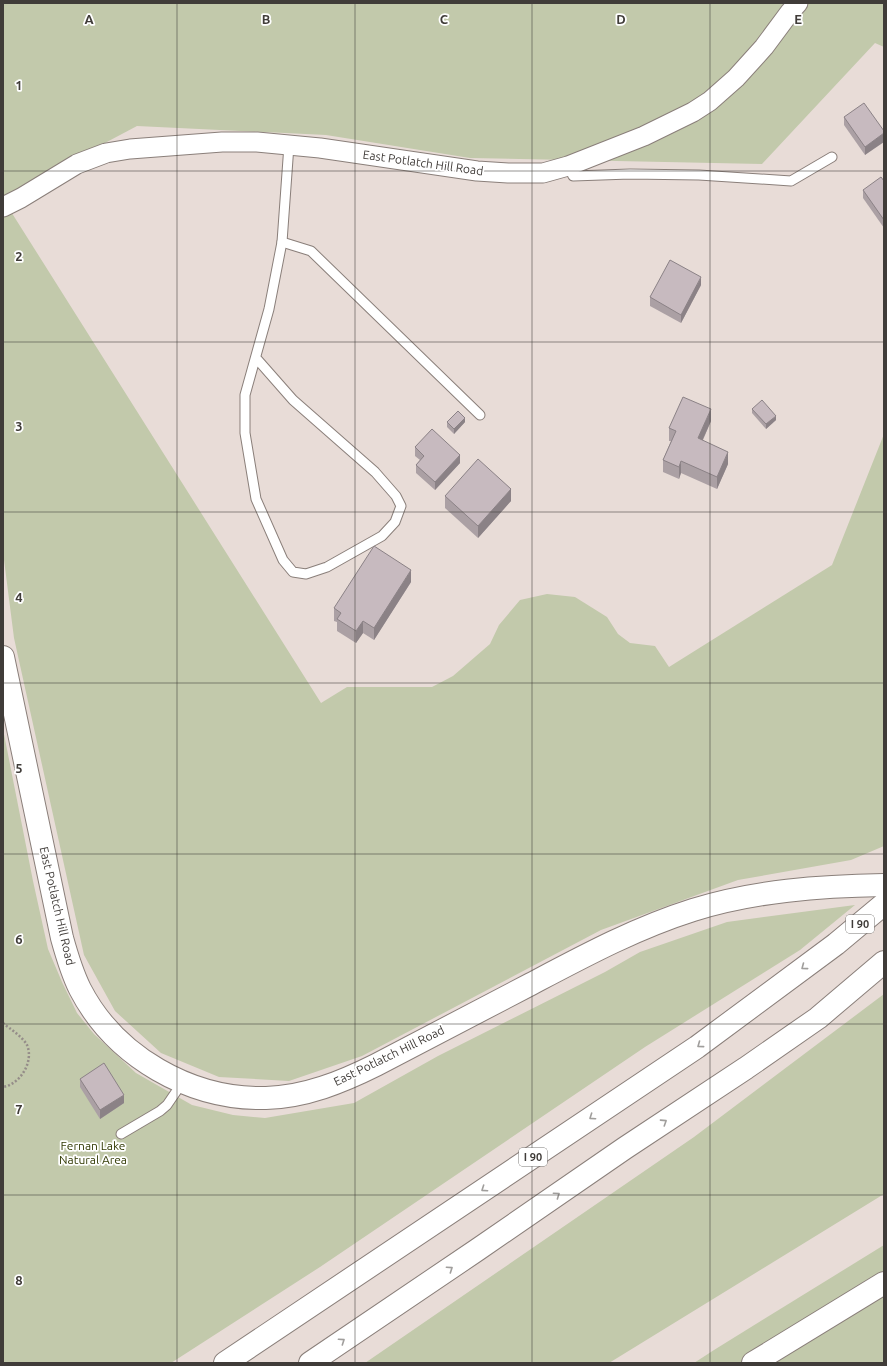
<svg xmlns="http://www.w3.org/2000/svg" width="887" height="1366" font-family="Ubuntu,sans-serif">
<style>
.green{fill:#c2c9ab}
.lines{fill:none;stroke-linecap:round;stroke-linejoin:round}
.service-casing{stroke:#8a7f7a;stroke-width:11}
.minor-casing{stroke:#8a7f7a;stroke-width:21}
.tertiary-casing{stroke:#8a7f7a;stroke-width:24}
.motorway-casing{stroke:#8a7f7a;stroke-width:24}
.path{stroke:#958d89;stroke-width:2.5;stroke-dasharray:2 2;stroke-linecap:butt}
.service{stroke:#fff;stroke-width:9}
.minor{stroke:#fff;stroke-width:19}
.tertiary{stroke:#fff;stroke-width:22}
.motorway{stroke:#fff;stroke-width:22}
.wall{fill:#aba0a4}
.shaded-wall{fill:#8b8286}
.building{fill:#c7babf;stroke:#8b8286}
.oneway{stroke:#a09e9c}
.grid{fill:none;stroke:#403c39;stroke-width:1;stroke-opacity:0.55}
.labels{text-anchor:middle;stroke-width:3.5;stroke-linejoin:round;paint-order:stroke}
.shield{fill:#fff;stroke:#797674;stroke-width:1}
.shield-label{font-size:11px;font-weight:bold;fill:#403c39}
.street-label{font-size:12px;fill:#403c39;stroke:#fff}
.park-label{font-size:12px;fill:#323a04;stroke:#fff}
.grid-label{font-size:13px;text-anchor:middle;font-weight:bold;fill:#403c39;stroke:#fff;stroke-width:3.5;stroke-linejoin:round;paint-order:stroke}
</style>
<rect width="100%" height="100%" fill="#e8dcd7"/>
<g class="green">
<path d="M 3,3 L 884,3 L 884,47 L 875,43 L 762,164 L 470,158 L 326,135 L 137,126 L 3,197 Z"/>
<path d="M 3,199 L 321,703 L 347,687 L 432,687 L 453,676 L 490,644 L 499,625 L 520,600 L 547,594 L 575,597 L 607,617 L 618,634 L 630,643 L 655,646 L 669,667 L 832,565 L 884,434 L 884,846 L 851,860 L 738,880 L 601,930 L 362,1056 L 289,1081 L 219,1077 L 161,1053 L 115,1011 L 84,955 L 14,638 L 3,552 Z"/>
<path d="M 3,729 L 33,881 L 48,949 L 62,982 L 77,1013 L 94,1034 L 136,1073 L 192,1105 L 233,1115 L 265,1118 L 354,1103 L 438,1056 L 605,972 L 640,952 L 727,922 L 855,905 L 800,950 L 645,1047 L 320,1267 L 171,1363 L 3,1363 Z"/>
<path d="M 884,994 L 884,1194 L 609,1363 L 365,1363 L 694,1137 Z"/>
<path d="M 884,1245 L 884,1363 L 694,1363 L 714,1350 Z"/>
</g>
<g class="lines">
<defs>
<g id="service">
<path d="M 568,166 L 573,176 L 630,174 L 699,175 L 791,181 L 832,157"/>
<path d="M 282,242 L 311,251 L 480,415"/>
<path d="M 256,358 L 293,400 L 375,472 L 396,496 L 401,506 L 395,522 L 382,536 L 327,567 L 306,574 L 293,572 L 283,560 L 256,499 L 245,433 L 245,395 L 269,309 L 282,242 L 289,145"/>
<path d="M 121,1134 L 160,1111 L 167,1105 L 182,1083"/>
</g>
<path id="minor" d="M 3,207 L 21,198 L 77,164 L 106,153 L 130,149 L 222,142 L 257,142 L 320,148 L 477,171 L 508,173 L 543,173 L 568,166 L 644,136 L 693,112 L 710,101 L 736,78 L 764,47 L 790,12 L 798,3"/>
<g id="tertiary">
<path d="M 3,657 L 62,938 C 67,956 72,973 80,989 C 115,1057 191,1100 266,1098 C 305,1097 342,1082 376,1065 C 427,1038 479,1011 531,984 C 584,956 636,928 693,910 C 754,891 820,886 884,885"/>
<path d="M 753,1363 L 884,1283"/>
</g>
<g id="motorway">
<path d="M 225,1363 L 697,1047 L 836,944 L 884,904"/>
<path d="M 310,1363 L 477,1250 L 625,1148 L 746,1068 L 818,1018 L 884,962"/>
</g>
</defs>
<use href="#service" class="service-casing"/>
<use href="#minor" class="minor-casing"/>
<use href="#tertiary" class="tertiary-casing"/>
<use href="#motorway" class="motorway-casing"/>
<path class="path" d="M 3,1023 C 10,1029 22,1036 27,1045 C 34,1061 21,1084 3,1087"/>
<use href="#service" class="service"/>
<use href="#minor" class="minor"/>
<use href="#tertiary" class="tertiary"/>
<use href="#motorway" class="motorway"/>
</g>
<g class="wall">
<path d="M 844,117 L 884,131 L 865,155 L 844,125 Z"/>
<path d="M 884,181 L 884,228 L 863,198 L 863,190 Z"/>
<path d="M 701,285 L 681,323 L 650,306 L 650,297 Z"/>
<path d="M 752,409 L 776,420 L 766,429 L 752,413 Z"/>
<path d="M 711,421 L 703,440 L 728,464 L 717,489 L 681,473 L 679,479 L 663,472 L 663,460 L 671,441 L 669,441 L 669,428 Z"/>
<path d="M 447,422 L 465,422 L 454,434 L 447,427 Z"/>
<path d="M 415,447 L 460,463 L 435,490 L 416,473 L 416,465 L 420,460 L 415,456 Z"/>
<path d="M 445,496 L 511,501 L 478,538 L 445,508 Z"/>
<path d="M 411,582 L 374,640 L 363,633 L 356,643 L 337,631 L 337,622 L 334,621 L 334,608 Z"/>
<path d="M 80,1079 L 124,1103 L 100,1119 L 80,1087 Z"/>
</g>
<g class="shaded-wall">
<path d="M 884,133 L 884,142 L 865,155 L 865,147 Z"/>
<path d="M 701,277 L 701,285 L 681,323 L 681,315 Z"/>
<path d="M 711,409 L 711,421 L 698,450 L 698,438 Z"/>
<path d="M 776,416 L 776,420 L 766,429 L 766,424 Z"/>
<path d="M 465,418 L 465,422 L 454,434 L 454,429 Z"/>
<path d="M 728,452 L 728,464 L 717,489 L 717,477 Z"/>
<path d="M 460,455 L 460,463 L 435,490 L 435,482 Z"/>
<path d="M 681,461 L 681,473 L 679,479 L 679,467 Z"/>
<path d="M 511,489 L 511,501 L 478,538 L 478,526 Z"/>
<path d="M 411,570 L 411,582 L 374,640 L 374,628 Z"/>
<path d="M 363,621 L 363,633 L 356,643 L 356,631 Z"/>
<path d="M 124,1095 L 124,1103 L 100,1119 L 100,1110 Z"/>
</g>
<g class="building">
<path d="M 864,103 L 884,131 L 884,133 L 865,147 L 844,117 Z"/>
<path d="M 881,177 L 884,181 L 884,220 L 863,190 Z"/>
<path d="M 670,260 L 701,277 L 681,315 L 650,297 Z"/>
<path d="M 683,397 L 711,409 L 698,438 L 728,452 L 717,477 L 681,461 L 679,467 L 663,460 L 676,431 L 669,428 Z"/>
<path d="M 762,400 L 776,416 L 766,424 L 752,409 Z"/>
<path d="M 458,411 L 465,418 L 454,429 L 447,422 Z"/>
<path d="M 432,429 L 460,455 L 435,482 L 416,465 L 424,456 L 415,447 Z"/>
<path d="M 478,459 L 511,489 L 478,526 L 445,496 Z"/>
<path d="M 374,546 L 411,570 L 374,628 L 363,621 L 356,631 L 337,619 L 341,613 L 334,608 Z"/>
<path d="M 104,1063 L 124,1095 L 100,1110 L 80,1079 Z"/>
</g>
<defs><path id="oneway-chevron" d="M-2-3.5L2.5 0L-2 3.5" fill="none" stroke-width="1.6" stroke-linecap="round" stroke-linejoin="round"/></defs>
<g class="oneway">
<use href="#oneway-chevron" transform="translate(804 967) rotate(143)"/>
<use href="#oneway-chevron" transform="translate(700 1045) rotate(144)"/>
<use href="#oneway-chevron" transform="translate(592 1117) rotate(146)"/>
<use href="#oneway-chevron" transform="translate(664 1122) rotate(-33)"/>
<use href="#oneway-chevron" transform="translate(484 1189) rotate(146)"/>
<use href="#oneway-chevron" transform="translate(557 1195) rotate(-35)"/>
<use href="#oneway-chevron" transform="translate(450 1269) rotate(-34)"/>
<use href="#oneway-chevron" transform="translate(342 1341) rotate(-34)"/>
</g>
<path class="grid" d="M 177,3 L 177,1363M 355,3 L 355,1363M 532,3 L 532,1363M 710,3 L 710,1363M 3,171 L 884,171M 3,342 L 884,342M 3,512 L 884,512M 3,683 L 884,683M 3,854 L 884,854M 3,1024 L 884,1024M 3,1195 L 884,1195"/>
<g class="labels">
<g class="shield">
<rect x="846" y="915" width="28" height="18" rx="3"/>
<rect x="519" y="1148" width="28" height="18" rx="3"/>
</g>
<g class="shield-label">
<text x="860" y="928">I 90</text>
<text x="533" y="1161">I 90</text>
</g>
<g class="street-label">
<text transform="translate(423 163) rotate(8)" y="4">East Potlatch Hill Road</text>
<text transform="translate(57 906) rotate(77)" y="4">East Potlatch Hill Road</text>
<text transform="translate(389 1056) rotate(-26)" y="4">East Potlatch Hill Road</text>
</g>
<g class="park-label">
<text x="93" y="1150">Fernan Lake<tspan x="93" dy="14">Natural Area</tspan></text>
</g>
</g>
<g class="grid-label">
<text x="89" y="24">A</text>
<text x="266" y="24">B</text>
<text x="444" y="24">C</text>
<text x="621" y="24">D</text>
<text x="798" y="24">E</text>
<text x="19" y="90">1</text>
<text x="19" y="261">2</text>
<text x="19" y="431">3</text>
<text x="19" y="602">4</text>
<text x="19" y="773">5</text>
<text x="19" y="944">6</text>
<text x="19" y="1114">7</text>
<text x="19" y="1285">8</text>
</g>
<rect width="887" height="1366" fill="none" stroke="#403c39" stroke-width="8"/>
</svg>
